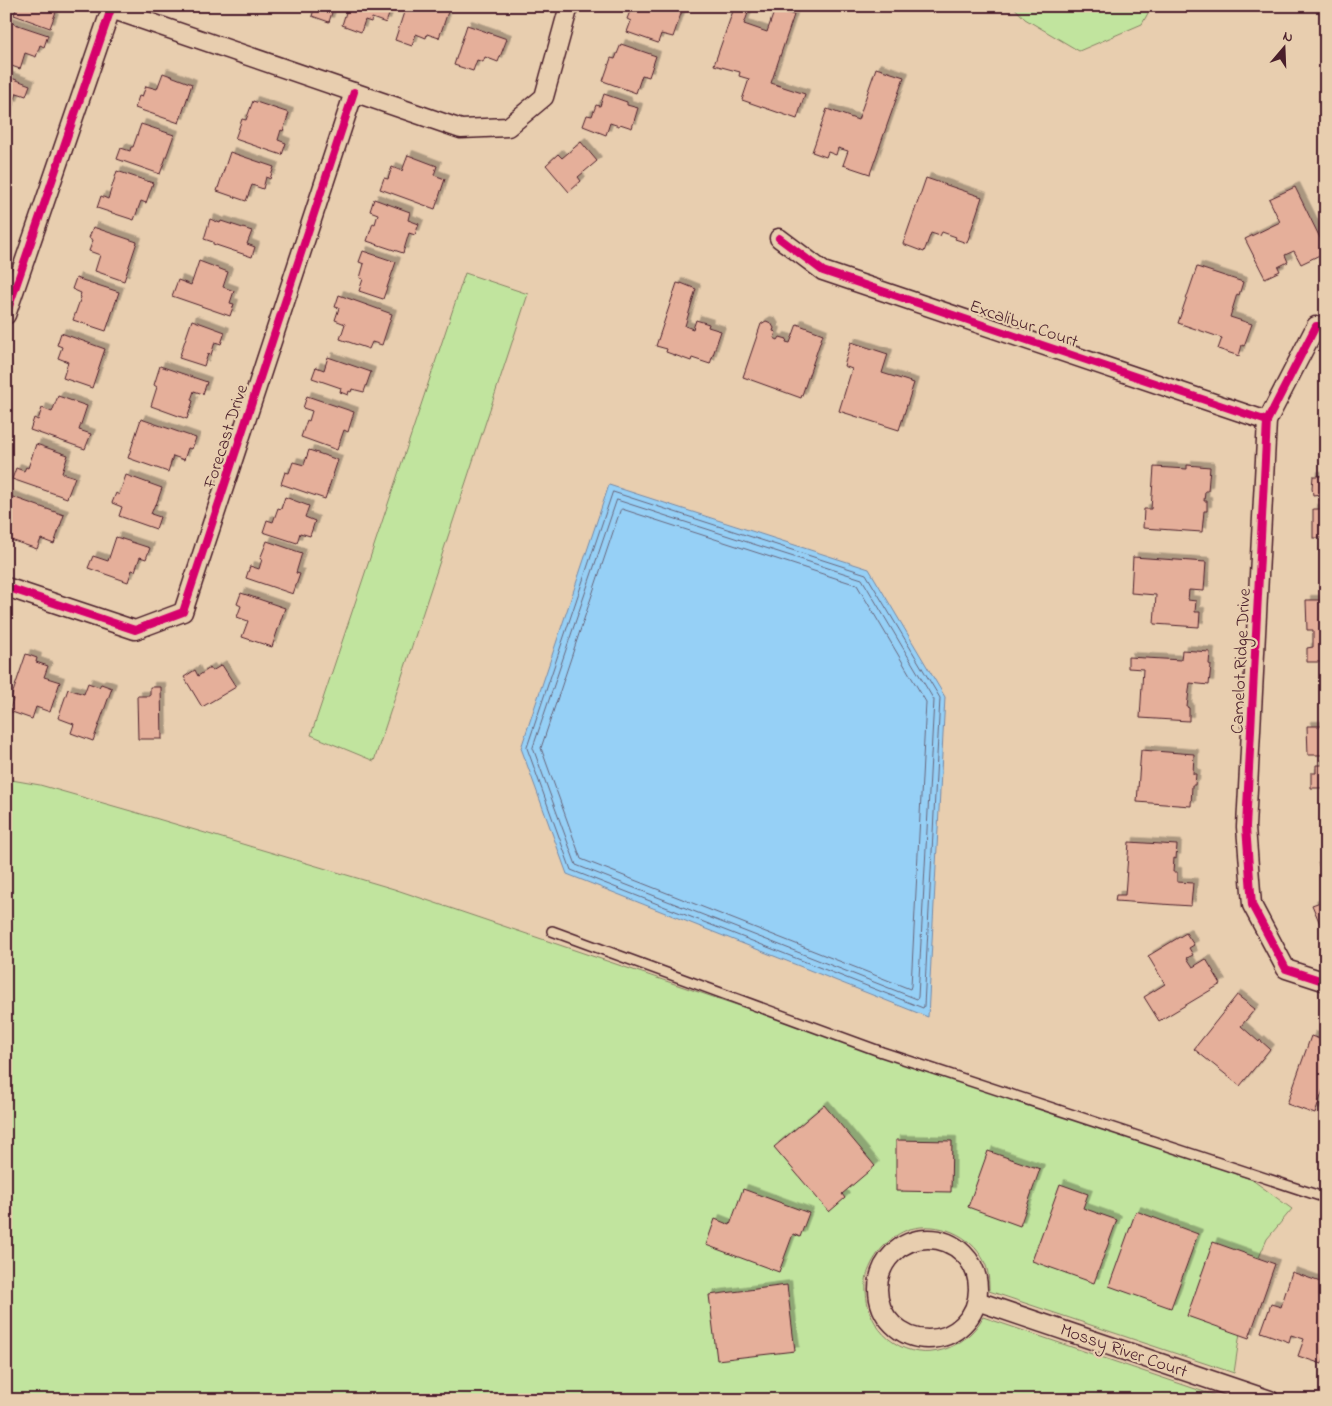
<svg xmlns="http://www.w3.org/2000/svg" width="1332" height="1406" font-family="'Indie Flower',sans-serif">
<style>
.green{fill:#c1e49e;stroke:#868264}
.water{fill:#96d0f6;stroke:#7889a5}
.lines{fill:none;stroke-linecap:round;stroke-linejoin:round}
.shore{stroke:#68667c;stroke-width:1}
.building{fill:#e5af9a;stroke:#4a1f2b;filter:url(#shadow)}
.lane-casing{stroke:#4a1f2b;stroke-width:12}
.street-casing{stroke:#4a1f2b;stroke-width:21}
.lane{stroke:#e8ceaf;stroke-width:9}
.street{stroke:#e8ceaf;stroke-width:18}
.cycleway-casing{stroke:#e8ceaf;stroke-width:11}
.cycleway{stroke:#d6006c;stroke-width:8}
.labels{text-anchor:middle;stroke-width:4.5;stroke-linejoin:round;paint-order:stroke}
.street-label{font-size:18px;fill:#4a1f2b;stroke:#e8ceaf}
</style>
<defs>
<filter id="shadow"><feDropShadow dx="4.5" dy="-4.5" stdDeviation="0" flood-color="#0004"/></filter>
</defs>
<rect width="100%" height="100%" fill="#e8ceaf"/>
<filter id="ink" filterUnits="userSpaceOnUse"><feTurbulence type="fractalNoise" baseFrequency=".02" numOctaves="2"/><feDisplacementMap in="SourceGraphic" scale="10" xChannelSelector="R" yChannelSelector="G"/><feConvolveMatrix kernelMatrix="1 2 1 2 8 2 1 2 1" color-interpolation-filters="sRGB"/></filter>
<g filter="url(#ink)">
<g class="green">
<path d="M 1013,6 L 1152,6 L 1142,24 L 1079,51 L 1025,19 Z"/>
<path d="M 465,273 L 528,294 L 374,761 L 311,735 Z"/>
<path d="M 6,779 L 40,785 L 131,811 L 394,889 L 1251,1179 L 1292,1209 L 1267,1239 L 1247,1285 L 1234,1373 L 989,1291 C 989,1281 989,1271 984,1261 C 971,1235 939,1221 910,1229 C 890,1235 873,1255 867,1275 C 865,1283 866,1292 867,1301 C 870,1317 879,1333 893,1342 C 924,1364 966,1349 983,1317 L 1228,1400 L 6,1400 Z"/>
</g>
<path class="water" d="M 609,485 L 869,569 L 945,697 L 928,1017 L 567,874 L 521,748 Z"/>
<g class="lines">
<g class="shore">
<path d="M 613,492 L 866,574 L 940,698 L 924,1006 L 923,1008 L 571,870 L 527,748 Z"/>
<path d="M 617,500 L 862,579 L 934,700 L 918,997 L 917,999 L 576,865 L 533,748 Z"/>
<path d="M 622,509 L 857,585 L 926,702 L 911,986 L 910,989 L 581,859 L 541,748 L 620,511 Z"/>
</g>
</g>
<g class="building">
<path d="M 17,6 L 58,6 L 50,28 L 14,15 Z"/>
<path d="M 315,6 L 334,6 L 329,22 L 312,16 Z"/>
<path d="M 348,6 L 392,6 L 386,23 L 372,18 L 371,22 L 365,20 L 361,32 L 342,25 Z"/>
<path d="M 406,6 L 450,6 L 439,38 L 427,34 L 426,38 L 416,34 L 412,46 L 395,40 Z"/>
<path d="M 632,6 L 678,6 L 683,8 L 673,37 L 661,34 L 658,43 L 627,32 L 631,21 L 627,19 Z"/>
<path d="M 734,8 L 748,13 L 744,24 L 767,32 L 775,9 L 794,15 L 771,83 L 805,94 L 797,119 L 742,100 L 749,79 L 739,76 L 740,72 L 714,65 Z"/>
<path d="M 6,21 L 48,35 L 44,47 L 40,45 L 36,57 L 25,53 L 20,69 L 6,64 Z"/>
<path d="M 467,25 L 507,39 L 498,62 L 485,57 L 483,62 L 477,60 L 473,71 L 454,65 Z"/>
<path d="M 621,44 L 656,56 L 649,77 L 642,75 L 636,93 L 603,81 L 611,58 L 615,59 Z"/>
<path d="M 876,68 L 904,77 L 870,174 L 843,165 L 848,151 L 838,148 L 836,155 L 828,152 L 826,157 L 812,152 L 827,109 L 858,120 Z"/>
<path d="M 163,73 L 192,84 L 179,123 L 135,108 L 139,96 L 142,97 L 146,86 L 157,89 Z"/>
<path d="M 6,76 L 30,85 L 26,96 L 17,93 L 13,105 L 11,104 L 6,119 Z"/>
<path d="M 604,94 L 627,102 L 627,105 L 638,108 L 632,128 L 620,124 L 619,126 L 610,123 L 606,135 L 583,126 L 587,115 L 592,116 L 596,105 L 600,106 Z"/>
<path d="M 253,101 L 289,113 L 283,131 L 281,130 L 278,140 L 286,143 L 282,155 L 235,139 L 242,119 L 246,120 Z"/>
<path d="M 141,124 L 174,135 L 160,174 L 117,159 L 121,148 L 130,151 L 131,147 L 133,147 Z"/>
<path d="M 581,142 L 597,161 L 578,177 L 581,181 L 569,192 L 546,165 L 558,154 L 562,158 Z"/>
<path d="M 230,152 L 274,167 L 270,179 L 266,177 L 263,189 L 252,185 L 246,201 L 217,191 Z"/>
<path d="M 408,155 L 437,166 L 434,175 L 445,179 L 435,209 L 380,189 L 384,178 L 388,179 L 392,167 L 402,171 Z"/>
<path d="M 117,171 L 153,183 L 146,203 L 141,201 L 134,220 L 97,208 L 101,196 L 108,199 Z"/>
<path d="M 926,178 L 982,197 L 967,243 L 955,239 L 956,237 L 942,232 L 940,236 L 931,233 L 924,252 L 903,244 Z"/>
<path d="M 1295,187 L 1326,250 L 1326,252 L 1301,264 L 1294,251 L 1285,255 L 1288,262 L 1278,267 L 1280,271 L 1265,278 L 1245,239 L 1280,222 L 1269,199 Z"/>
<path d="M 374,199 L 410,212 L 408,220 L 419,224 L 415,235 L 409,233 L 403,253 L 367,241 L 373,223 L 375,224 L 378,214 L 370,211 Z"/>
<path d="M 210,219 L 220,223 L 221,221 L 252,231 L 247,244 L 255,247 L 252,257 L 213,244 L 213,242 L 204,239 Z"/>
<path d="M 93,227 L 137,242 L 124,281 L 95,271 L 100,255 L 89,251 L 93,240 L 89,238 Z"/>
<path d="M 363,251 L 396,262 L 383,299 L 359,291 L 363,279 L 360,278 L 364,264 L 359,262 Z"/>
<path d="M 199,261 L 228,272 L 223,287 L 234,291 L 230,303 L 234,304 L 230,316 L 172,296 L 178,280 L 191,285 Z"/>
<path d="M 1197,267 L 1243,282 L 1239,295 L 1237,294 L 1230,317 L 1252,324 L 1244,346 L 1242,345 L 1239,356 L 1218,349 L 1222,338 L 1178,323 Z"/>
<path d="M 76,278 L 119,292 L 106,331 L 73,320 L 81,297 L 80,296 L 81,293 L 72,289 Z"/>
<path d="M 677,283 L 681,284 L 681,283 L 696,289 L 685,326 L 693,329 L 696,320 L 709,324 L 708,327 L 721,331 L 710,364 L 692,358 L 691,361 L 666,352 L 667,349 L 656,346 Z"/>
<path d="M 339,295 L 392,314 L 382,345 L 372,342 L 369,349 L 340,339 L 345,324 L 335,320 L 339,308 L 335,307 Z"/>
<path d="M 192,320 L 225,332 L 221,344 L 215,342 L 211,355 L 208,354 L 204,366 L 179,358 Z"/>
<path d="M 766,321 L 771,323 L 774,328 L 773,331 L 776,332 L 774,338 L 778,340 L 780,337 L 787,339 L 786,342 L 790,343 L 797,324 L 823,334 L 801,398 L 743,377 L 761,324 Z"/>
<path d="M 61,333 L 105,349 L 92,388 L 63,378 L 68,362 L 58,358 L 62,347 L 57,345 Z"/>
<path d="M 851,342 L 888,354 L 882,373 L 914,383 L 899,430 L 839,411 L 852,369 L 844,366 Z"/>
<path d="M 328,357 L 371,372 L 364,392 L 352,389 L 351,392 L 349,391 L 348,395 L 340,392 L 341,388 L 312,378 L 316,367 L 324,370 Z"/>
<path d="M 160,366 L 207,382 L 203,394 L 194,391 L 191,400 L 193,401 L 187,419 L 151,406 L 157,387 L 154,385 Z"/>
<path d="M 58,396 L 87,406 L 79,430 L 91,434 L 85,449 L 30,430 L 34,418 L 38,420 L 42,408 L 52,412 Z"/>
<path d="M 307,396 L 354,412 L 348,432 L 344,430 L 337,450 L 301,437 L 307,420 L 309,421 L 312,411 L 303,408 Z"/>
<path d="M 141,419 L 196,438 L 192,449 L 188,448 L 184,460 L 173,456 L 168,472 L 128,458 Z"/>
<path d="M 36,444 L 68,455 L 62,473 L 75,477 L 67,498 L 12,479 L 16,468 L 24,471 L 26,467 L 28,468 Z"/>
<path d="M 309,450 L 338,460 L 325,499 L 281,484 L 285,472 L 289,473 L 293,462 L 304,465 Z"/>
<path d="M 1187,465 L 1210,467 L 1208,491 L 1205,491 L 1204,501 L 1207,501 L 1207,511 L 1204,511 L 1202,532 L 1143,528 L 1144,509 L 1151,509 L 1154,467 L 1187,469 Z"/>
<path d="M 126,475 L 162,488 L 156,505 L 155,504 L 151,514 L 160,517 L 156,529 L 119,516 L 122,507 L 112,503 L 116,493 L 119,495 Z"/>
<path d="M 1313,476 L 1326,476 L 1326,501 L 1320,501 L 1321,494 L 1313,495 L 1312,488 Z"/>
<path d="M 7,495 L 64,515 L 54,544 L 41,539 L 37,549 L 8,539 L 13,523 L 6,521 Z"/>
<path d="M 285,497 L 309,506 L 305,517 L 315,521 L 310,536 L 300,533 L 297,543 L 263,532 L 267,520 L 273,522 L 278,508 L 281,509 Z"/>
<rect x="1313" y="509" width="13" height="29"/>
<path d="M 116,537 L 150,548 L 146,559 L 140,557 L 135,571 L 132,570 L 128,582 L 88,568 L 93,556 L 108,561 Z"/>
<path d="M 267,541 L 302,553 L 296,573 L 300,574 L 293,594 L 246,578 L 250,566 L 259,569 L 262,559 L 260,559 Z"/>
<path d="M 1133,557 L 1206,562 L 1204,591 L 1189,590 L 1188,600 L 1196,601 L 1195,612 L 1200,612 L 1199,627 L 1154,624 L 1156,595 L 1131,593 Z"/>
<path d="M 241,593 L 285,608 L 272,647 L 242,637 L 248,621 L 237,617 L 241,606 L 237,604 Z"/>
<path d="M 1306,600 L 1326,600 L 1326,662 L 1307,662 L 1307,648 L 1313,647 L 1313,630 L 1307,630 Z"/>
<path d="M 1182,650 L 1210,652 L 1209,664 L 1211,665 L 1209,685 L 1190,683 L 1187,707 L 1189,708 L 1189,721 L 1140,718 L 1143,669 L 1128,668 L 1128,657 L 1181,660 Z"/>
<path d="M 26,654 L 37,658 L 36,662 L 48,666 L 44,677 L 60,682 L 50,712 L 36,707 L 32,719 L 9,711 L 13,699 L 11,698 Z"/>
<path d="M 222,665 L 236,687 L 202,707 L 184,677 L 195,670 L 198,676 L 210,668 L 212,671 Z"/>
<path d="M 88,683 L 99,687 L 101,684 L 112,688 L 93,741 L 71,733 L 74,724 L 58,718 L 68,689 L 84,694 Z"/>
<path d="M 150,687 L 161,687 L 162,739 L 138,739 L 137,696 L 150,696 Z"/>
<path d="M 1307,726 L 1326,726 L 1326,788 L 1311,788 L 1311,773 L 1316,773 L 1316,765 L 1323,765 L 1323,755 L 1308,755 Z"/>
<path d="M 1141,750 L 1194,754 L 1193,774 L 1196,774 L 1195,785 L 1192,785 L 1191,806 L 1137,802 Z"/>
<path d="M 1129,842 L 1177,845 L 1176,859 L 1174,858 L 1173,872 L 1177,872 L 1177,882 L 1193,883 L 1191,906 L 1115,901 L 1116,895 L 1125,895 Z"/>
<path d="M 1326,860 L 1326,877 L 1325,875 L 1323,876 L 1318,863 Z"/>
<path d="M 1326,900 L 1326,924 L 1321,926 L 1312,905 Z"/>
<path d="M 1186,933 L 1194,945 L 1189,948 L 1193,955 L 1187,958 L 1193,967 L 1206,959 L 1221,984 L 1159,1021 L 1144,997 L 1165,984 L 1148,956 Z"/>
<path d="M 1237,995 L 1255,1009 L 1241,1026 L 1259,1042 L 1260,1040 L 1270,1049 L 1240,1086 L 1194,1049 Z"/>
<path d="M 1311,1036 L 1326,1041 L 1326,1091 L 1323,1090 L 1315,1114 L 1287,1104 Z"/>
<path d="M 824,1105 L 875,1166 L 842,1194 L 845,1198 L 829,1212 L 774,1147 Z"/>
<path d="M 896,1140 L 952,1141 L 951,1192 L 896,1191 Z"/>
<path d="M 988,1151 L 1040,1169 L 1020,1226 L 968,1207 Z"/>
<path d="M 1060,1184 L 1088,1194 L 1083,1208 L 1117,1220 L 1094,1283 L 1032,1261 Z"/>
<path d="M 743,1189 L 809,1213 L 800,1237 L 793,1234 L 779,1272 L 706,1245 L 715,1219 L 730,1225 Z"/>
<path d="M 1136,1211 L 1198,1234 L 1171,1308 L 1109,1286 Z"/>
<path d="M 1213,1242 L 1275,1264 L 1249,1338 L 1187,1316 Z"/>
<path d="M 1292,1272 L 1326,1284 L 1326,1353 L 1322,1364 L 1298,1356 L 1304,1339 L 1291,1335 L 1289,1342 L 1261,1332 L 1271,1304 L 1281,1307 Z"/>
<path d="M 787,1285 L 795,1351 L 717,1360 L 709,1295 Z"/>
</g>
<g class="lines">
<defs>
<path id="lane" d="M 552,931 L 882,1052 L 1326,1198"/>
<g id="street">
<path d="M 111,9 L 461,129 L 508,127 L 544,97 L 569,6"/>
<path d="M 779,238 L 823,271 L 1267,421"/>
<path d="M 6,315 L 112,6"/>
<path d="M 1326,326 L 1316,326 L 1267,421 L 1246,827 L 1252,905 L 1286,969 L 1326,982"/>
<path d="M 6,587 L 135,630 L 183,612 L 354,92"/>
<circle cx="928" cy="1289" r="50"/>
<path d="M 977,1301 L 1270,1400"/>
</g>
</defs>
<use href="#lane" class="lane-casing"/>
<use href="#street" class="street-casing"/>
<use href="#lane" class="lane"/>
<use href="#street" class="street"/>
<defs>
<g id="cycleway">
<path d="M 779,238 L 823,271 L 1267,421"/>
<path d="M 6,315 L 112,6"/>
<path d="M 1326,326 L 1316,326 L 1267,421 L 1246,827 L 1252,905 L 1286,969 L 1326,982"/>
<path d="M 6,587 L 135,630 L 183,612 L 354,92"/>
</g>
</defs>
<use href="#cycleway" class="cycleway-casing"/>
<use href="#cycleway" class="cycleway"/>
</g>
</g>
<g class="labels">
<g class="street-label">
<text transform="translate(1024 323) rotate(19)" y="6">Excalibur Court</text>
<text transform="translate(225 436) rotate(-72)" y="6">Forecast Drive</text>
<text transform="translate(1240 661) rotate(-87)" y="6">Camelot Ridge Drive</text>
<text transform="translate(1124 1350) rotate(19)" y="6">Mossy River Court</text>
</g>
</g>
<rect width="1332" height="1406" fill="none" stroke="#e8ceaf" stroke-width="25"/>
<rect x="12" y="12" width="1307" height="1381" fill="none" stroke="#4a1f2b" stroke-width="2" filter="url(#ink)"/>
<g transform="translate(1284 48) rotate(19)" stroke="#e8ceaf" stroke-width="4" paint-order="stroke">
<path d="M0-4L9 19L0 12L-9 19Z" fill="#4a1f2b"/>
<text y="-8" font-size="14" font-weight="bold" text-anchor="middle" fill="#4a1f2b">N</text>
</g>
</svg>
